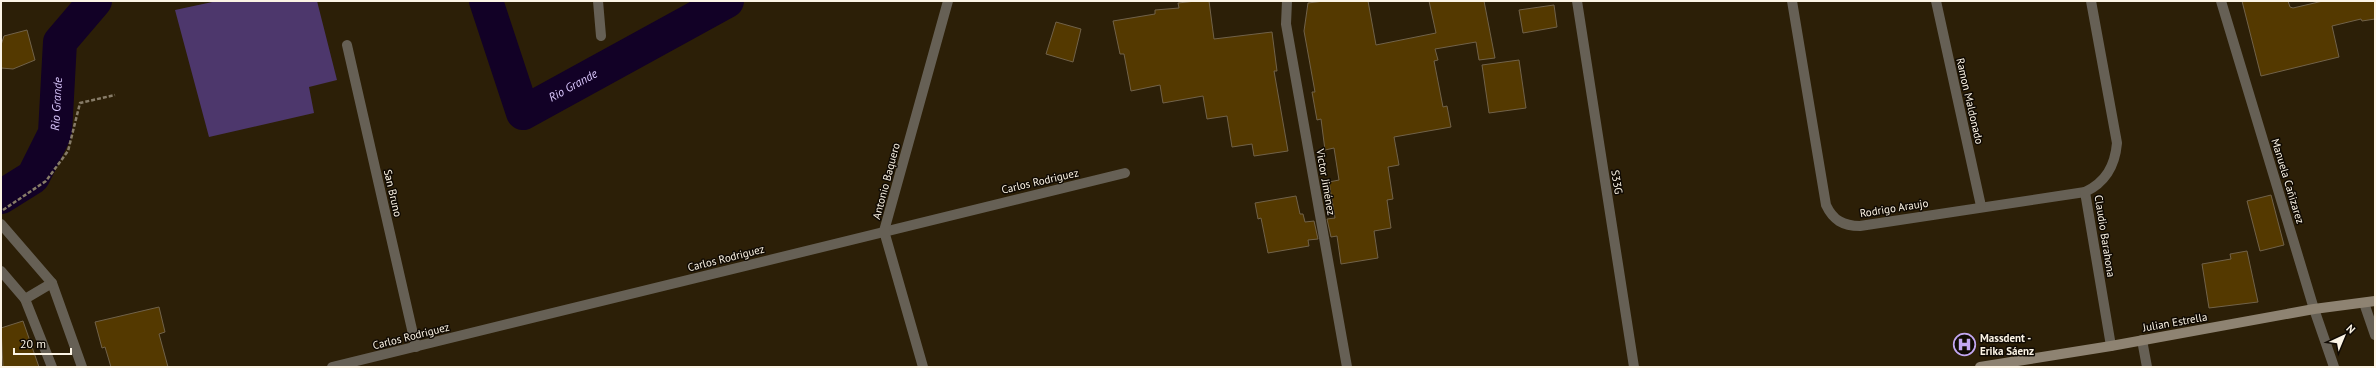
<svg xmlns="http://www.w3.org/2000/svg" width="2376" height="368" font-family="'PT Sans',sans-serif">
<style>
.green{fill:#4d376c}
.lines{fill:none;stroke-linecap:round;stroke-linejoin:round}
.river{stroke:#120126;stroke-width:34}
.building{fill:#543900;stroke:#716249}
.path{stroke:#877c68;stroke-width:2.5;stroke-dasharray:4 2;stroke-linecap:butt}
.lane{stroke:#666055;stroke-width:10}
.street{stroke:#666055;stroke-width:10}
.secondary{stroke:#8e8372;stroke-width:10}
.labels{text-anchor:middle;stroke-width:3;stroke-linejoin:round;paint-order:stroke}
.street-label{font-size:11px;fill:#fcf4e5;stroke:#100a03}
.poi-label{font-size:11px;font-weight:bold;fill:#fcf4e5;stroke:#100a03;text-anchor:start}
.water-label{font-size:12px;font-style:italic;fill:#dac7fd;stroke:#100a03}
</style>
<rect width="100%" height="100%" fill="#2c1f07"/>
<path class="green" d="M 217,1 L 317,1 L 337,80 L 309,87 L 314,113 L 209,137 L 175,10 Z"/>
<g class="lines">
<g class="river">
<path id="s1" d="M 486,1 L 523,113 L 727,1"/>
<path id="s2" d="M 1,197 L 33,177 L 55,133 L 60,42 L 95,1"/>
</g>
</g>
<g class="building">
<path d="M 1196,1 L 1209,1 L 1214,39 L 1272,32 L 1277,71 L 1274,71 L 1288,151 L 1254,156 L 1252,144 L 1232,147 L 1227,116 L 1207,119 L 1203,96 L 1163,103 L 1160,85 L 1131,91 L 1124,54 L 1120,54 L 1113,21 L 1155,14 L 1155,10 L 1179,8 L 1178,3 Z"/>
<path d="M 1324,1 L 1368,1 L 1376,45 L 1436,33 L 1429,1 L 1484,1 L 1495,58 L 1479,60 L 1476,42 L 1435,49 L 1438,60 L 1434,61 L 1443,107 L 1447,106 L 1451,127 L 1394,137 L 1399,165 L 1388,167 L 1393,199 L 1387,200 L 1391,228 L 1374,231 L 1378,258 L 1341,264 L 1337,236 L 1331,237 L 1327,219 L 1335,218 L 1329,182 L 1339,180 L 1334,148 L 1325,150 L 1321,119 L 1317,120 L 1312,92 L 1315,92 L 1304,31 L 1308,3 Z"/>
<path d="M 2242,1 L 2288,1 L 2290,7 L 2293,8 L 2323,1 L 2375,1 L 2375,19 L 2362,21 L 2361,19 L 2332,26 L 2339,57 L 2261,76 Z"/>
<path d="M 1554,5 L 1557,27 L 1523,33 L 1519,10 Z"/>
<path d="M 1056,22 L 1081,29 L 1073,62 L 1046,54 Z"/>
<path d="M 27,30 L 35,60 L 13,69 L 1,68 L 1,45 L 4,36 Z"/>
<path d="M 1519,60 L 1526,108 L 1489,113 L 1482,65 Z"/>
<path d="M 2271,195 L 2284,245 L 2260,251 L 2247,201 Z"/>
<path d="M 1296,196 L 1300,214 L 1303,214 L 1305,222 L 1314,221 L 1318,239 L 1308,240 L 1309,246 L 1268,253 L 1261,218 L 1258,219 L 1255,203 Z"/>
<path d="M 2247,251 L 2258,302 L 2209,308 L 2202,264 L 2231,259 L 2230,254 Z"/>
<path d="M 159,307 L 165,332 L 159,334 L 168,367 L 111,367 L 105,347 L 102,348 L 95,322 Z"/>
<path d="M 23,321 L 39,367 L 3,367 L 1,328 Z"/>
</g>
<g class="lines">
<path class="path" d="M 3,210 L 46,181 L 68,151 L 80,103 L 115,95"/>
<path class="lane" d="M 2364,303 L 2375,335"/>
<g class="street">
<path d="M 598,1 L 601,36"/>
<path d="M 1287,1 L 1286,24 L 1347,367"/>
<path d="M 1577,1 L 1634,367"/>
<path d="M 1792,1 L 1826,205 C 1833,220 1843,226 1860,226 L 2085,192"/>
<path d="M 1936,1 L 1981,206"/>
<path d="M 2091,1 L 2117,143 C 2115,166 2106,182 2085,192 L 2111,346"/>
<path d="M 2221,1 L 2314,309 L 2334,367"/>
<path d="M 347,45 L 416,347"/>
<path d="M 1,224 L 52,283 L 82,367"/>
<path d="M 1,271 L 25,299 L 52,367"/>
<path d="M 25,299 L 52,283"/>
<path d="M 2142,340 L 2147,367"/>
<path d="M 332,367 L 1125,173"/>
<path d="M 923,367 L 884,231 L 948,1"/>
</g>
<path class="secondary" d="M 1980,367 L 2111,346 L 2314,309 L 2375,301"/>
</g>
<defs>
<symbol id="hospital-ring" viewBox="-11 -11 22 22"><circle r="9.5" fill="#100a03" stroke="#c3a7f2" stroke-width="1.5"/><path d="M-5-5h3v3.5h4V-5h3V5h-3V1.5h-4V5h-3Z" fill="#c3a7f2"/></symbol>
</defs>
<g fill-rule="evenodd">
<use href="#hospital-ring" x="1952" y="332" width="25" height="25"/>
</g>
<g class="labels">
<g class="street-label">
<text transform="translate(1970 101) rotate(77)" y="4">Ramon Maldonado</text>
<text transform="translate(886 181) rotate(-75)" y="4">Antonio Baquero</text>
<text transform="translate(1040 181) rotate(-13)" y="4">Carlos Rodriguez</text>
<text transform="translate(2288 181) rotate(73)" y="4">Manuela Cañizarez</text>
<text transform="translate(1326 182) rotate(80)" y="4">Victor Jiménez</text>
<text transform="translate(1617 182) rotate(81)" y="4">S33G</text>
<text transform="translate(393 193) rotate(77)" y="4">San Bruno</text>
<text transform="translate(1894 208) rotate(-9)" y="4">Rodrigo Araujo</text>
<text transform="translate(2105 236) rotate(81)" y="4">Claudio Barahona</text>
<text transform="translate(726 258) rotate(-14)" y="4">Carlos Rodriguez</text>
<text transform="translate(2175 322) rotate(-10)" y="4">Julian Estrella</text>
<text transform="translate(411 336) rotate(-14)" y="4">Carlos Rodriguez</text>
</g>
<g class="poi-label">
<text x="1980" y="342">Massdent -<tspan x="1980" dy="13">Erika Sáenz</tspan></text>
</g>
<g class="water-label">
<text dy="4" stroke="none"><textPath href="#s1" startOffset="175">Rio Grande</textPath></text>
<text dy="4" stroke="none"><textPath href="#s2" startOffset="116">Rio Grande</textPath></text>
</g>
</g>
<rect width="2376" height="368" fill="none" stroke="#fcf4e5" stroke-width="4"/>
<g transform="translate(2344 336) rotate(44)" stroke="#100a03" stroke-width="3" paint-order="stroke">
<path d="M0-3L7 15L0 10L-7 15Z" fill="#fcf4e5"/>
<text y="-6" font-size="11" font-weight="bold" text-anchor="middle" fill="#fcf4e5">N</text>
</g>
<path d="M14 348v6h57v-6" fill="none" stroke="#fcf4e5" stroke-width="2"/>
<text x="20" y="348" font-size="12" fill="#fcf4e5" stroke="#100a03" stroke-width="3" paint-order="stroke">20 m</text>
</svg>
